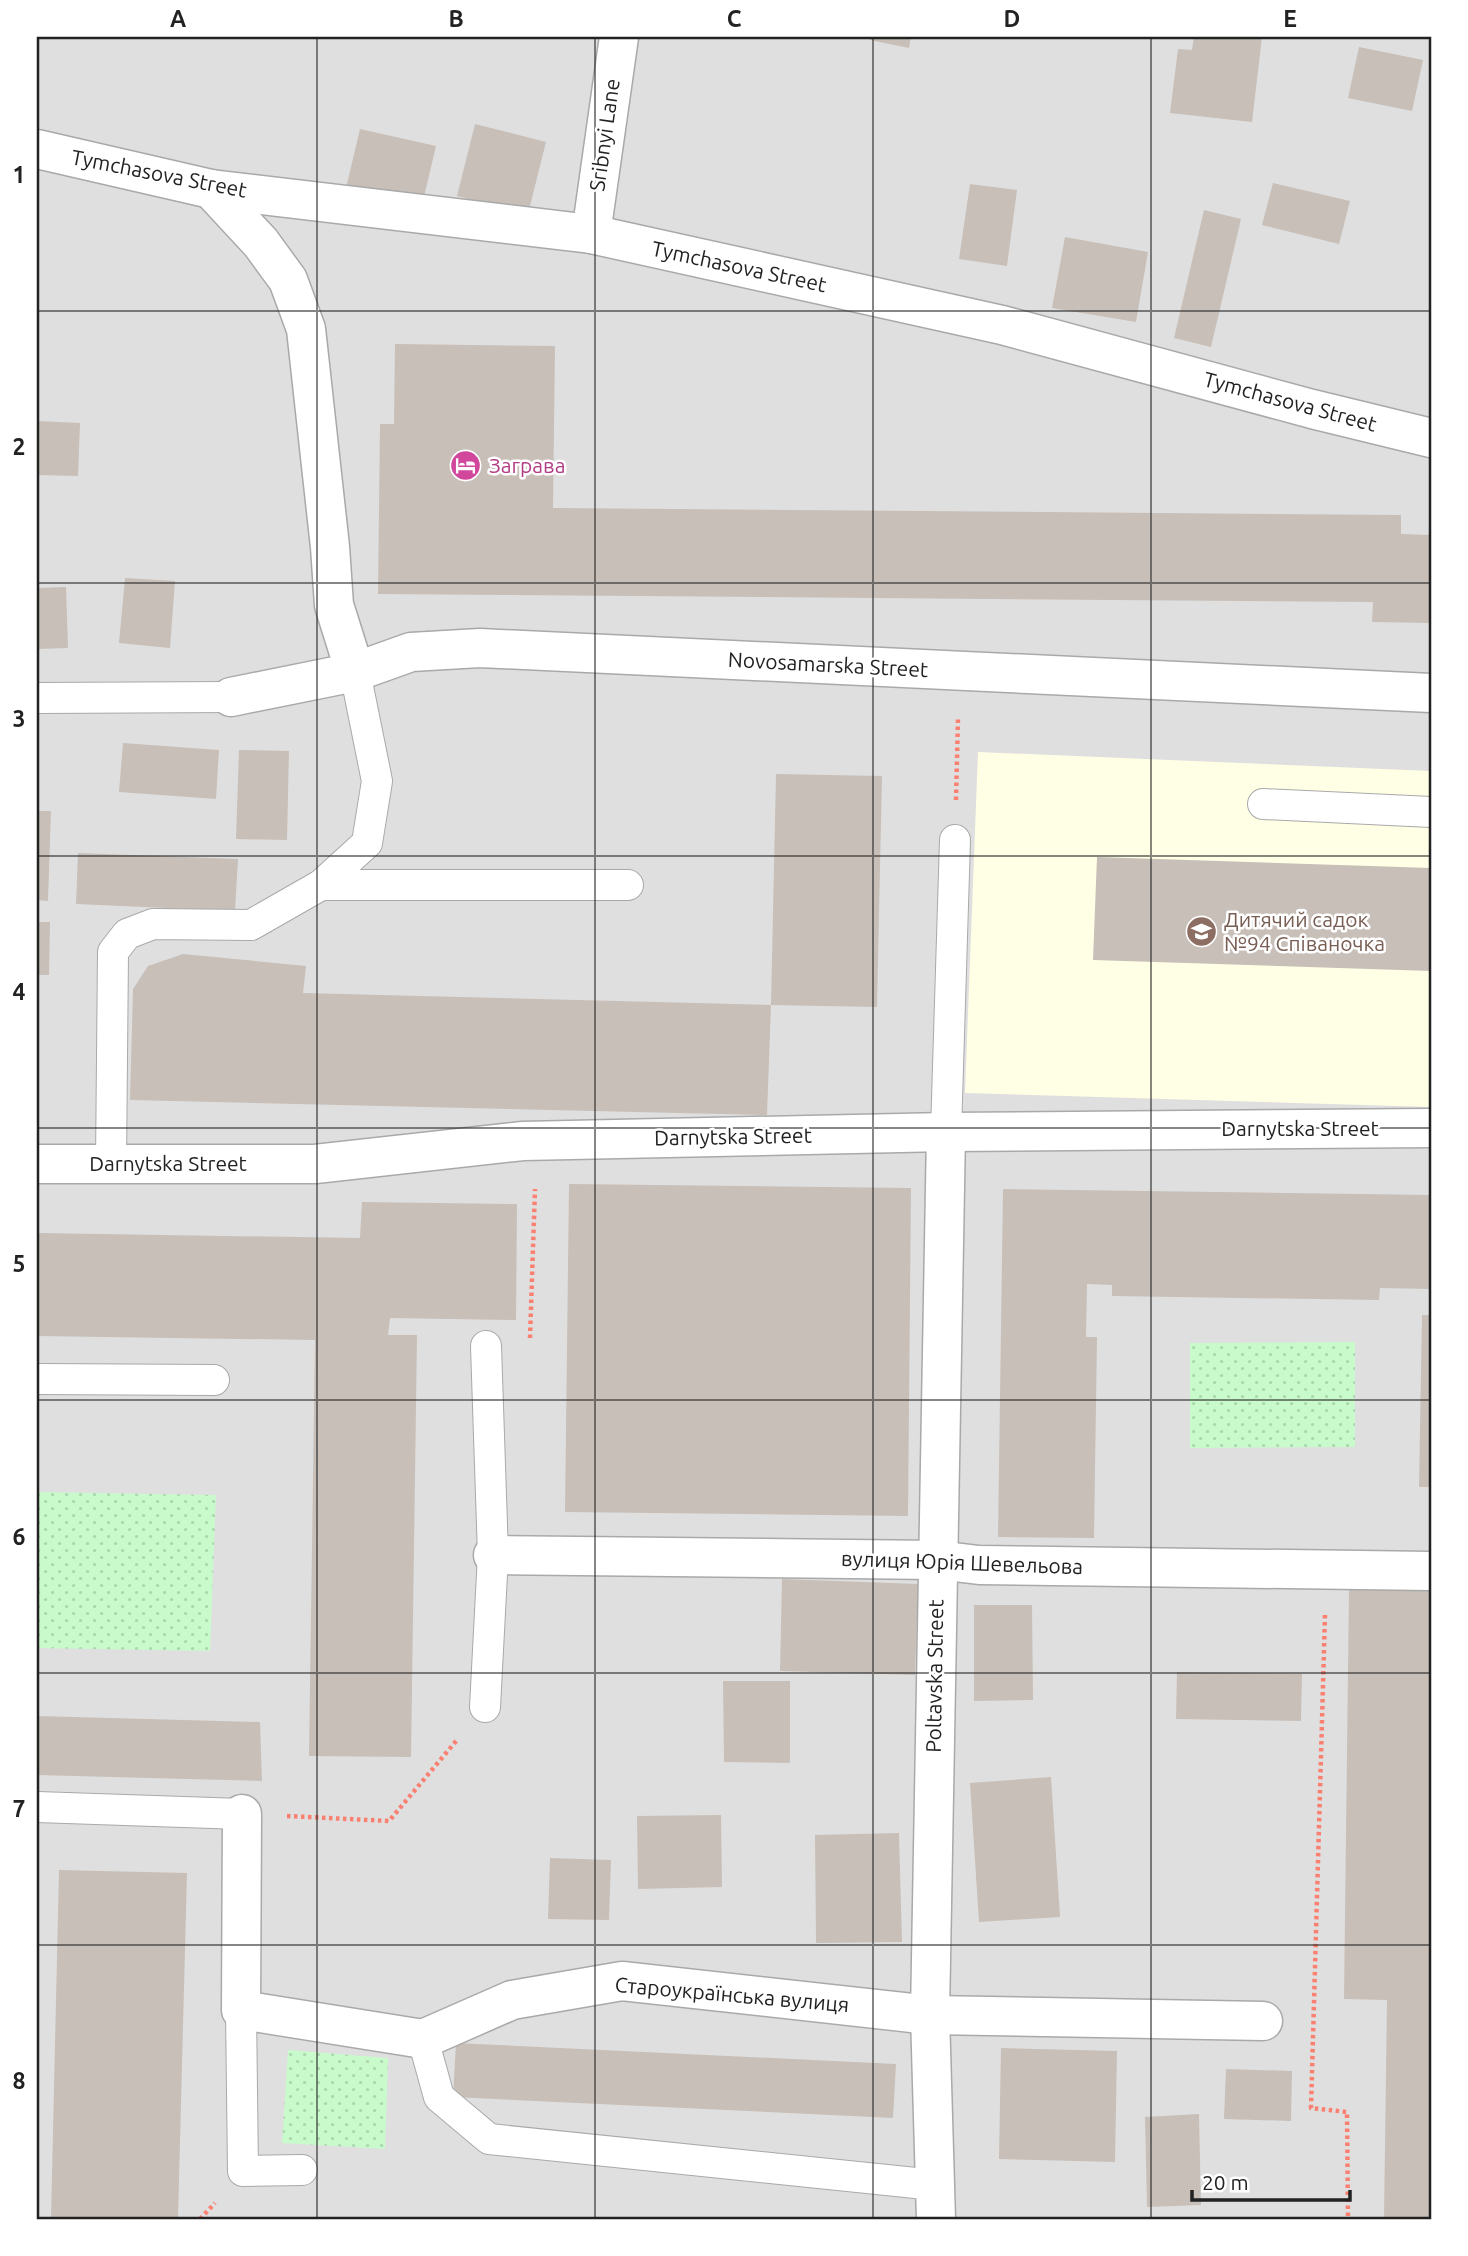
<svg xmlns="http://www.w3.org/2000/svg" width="1468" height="2256" font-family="Ubuntu,sans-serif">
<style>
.residential{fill:#e0dfdf}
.education{fill:#ffffe5}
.park{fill:url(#park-dots)}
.building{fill:#c7bfb8}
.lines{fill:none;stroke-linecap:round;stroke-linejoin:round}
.lane-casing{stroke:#a9a9a9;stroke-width:32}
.street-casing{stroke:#a9a9a9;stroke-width:41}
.path{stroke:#fa8072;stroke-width:4.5;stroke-dasharray:3.5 3.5;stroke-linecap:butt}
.lane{stroke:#fff;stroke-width:30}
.street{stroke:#fff;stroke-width:38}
.grid{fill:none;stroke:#222;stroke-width:2;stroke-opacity:0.55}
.labels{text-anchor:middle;stroke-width:5;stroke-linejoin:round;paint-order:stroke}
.street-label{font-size:21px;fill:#222;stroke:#fff}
.hotel-label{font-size:21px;fill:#b23c85;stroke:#fff;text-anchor:start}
.education-label{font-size:21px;fill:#785e54;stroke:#fff;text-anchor:start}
.neatline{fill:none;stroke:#222;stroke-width:2.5}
.grid-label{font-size:23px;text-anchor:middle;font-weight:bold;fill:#222}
</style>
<defs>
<pattern id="park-dots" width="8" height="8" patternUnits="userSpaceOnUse" patternTransform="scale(1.75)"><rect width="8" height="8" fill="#c8facc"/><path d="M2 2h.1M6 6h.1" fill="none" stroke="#acd6af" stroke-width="1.8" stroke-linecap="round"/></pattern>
</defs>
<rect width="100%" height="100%" fill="#f2efe9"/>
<rect class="residential" x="37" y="37" width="1394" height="2182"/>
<path class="education" d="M 978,752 L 1431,771 L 1431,1107 L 965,1093 Z"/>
<g class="park">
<path d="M 1355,1342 L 1355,1447 L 1190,1448 L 1190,1343 Z"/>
<path d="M 37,1492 L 216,1495 L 210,1651 L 37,1648 Z"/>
<path d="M 288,2050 L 388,2058 L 385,2149 L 282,2143 Z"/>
</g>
<g class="building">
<path d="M 871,37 L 911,37 L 909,48 L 870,40 Z"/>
<path d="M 1194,37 L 1262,37 L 1252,122 L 1170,113 L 1178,49 L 1192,50 Z"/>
<path d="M 1359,47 L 1423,60 L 1412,111 L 1348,98 Z"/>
<path d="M 475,124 L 546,142 L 528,214 L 457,196 Z"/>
<path d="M 360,129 L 436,146 L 422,205 L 346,188 Z"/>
<path d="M 1273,183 L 1350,201 L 1339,244 L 1262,225 Z"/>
<path d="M 970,184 L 1017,190 L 1007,266 L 959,259 Z"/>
<path d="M 1204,210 L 1241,219 L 1211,347 L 1174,338 Z"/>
<path d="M 1065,237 L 1148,252 L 1136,322 L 1052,308 Z"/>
<path d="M 395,344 L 555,346 L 553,508 L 1401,515 L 1401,534 L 1431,535 L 1431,623 L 1372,622 L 1373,602 L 378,594 L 380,424 L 394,424 Z"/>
<path d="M 37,421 L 80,423 L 78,476 L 37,475 Z"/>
<path d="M 125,578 L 175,581 L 170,648 L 119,643 Z"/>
<path d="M 66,587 L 68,648 L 37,649 L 37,588 Z"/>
<path d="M 123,743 L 219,750 L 216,799 L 119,792 Z"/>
<path d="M 239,750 L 289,751 L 287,840 L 236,839 Z"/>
<path d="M 776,774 L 882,776 L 877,1007 L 771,1005 Z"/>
<path d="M 37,811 L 51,811 L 48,901 L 37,900 Z"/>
<path d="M 78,853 L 238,859 L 235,911 L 76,904 Z"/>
<path d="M 1097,857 L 1431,868 L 1431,971 L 1093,960 Z"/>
<path d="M 37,922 L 50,922 L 49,975 L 37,975 Z"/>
<path d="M 183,954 L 306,966 L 303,993 L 771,1005 L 767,1115 L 130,1100 L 133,989 L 148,966 Z"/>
<path d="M 569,1184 L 911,1188 L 908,1516 L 565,1512 Z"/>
<path d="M 1003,1189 L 1431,1195 L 1431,1289 L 1380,1288 L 1379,1300 L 1112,1296 L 1112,1285 L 1087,1284 L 1086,1337 L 1097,1337 L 1094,1538 L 998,1537 Z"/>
<path d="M 362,1202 L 517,1204 L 516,1320 L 390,1318 L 388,1335 L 417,1335 L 411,1757 L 309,1756 L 315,1340 L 37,1336 L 37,1233 L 360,1238 Z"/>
<path d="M 1422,1315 L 1431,1315 L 1431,1487 L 1419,1487 Z"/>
<path d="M 782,1579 L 918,1584 L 915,1675 L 780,1671 Z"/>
<path d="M 1349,1588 L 1431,1589 L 1431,2219 L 1384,2219 L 1387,2000 L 1344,1999 Z"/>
<path d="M 974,1605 L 1032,1605 L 1033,1700 L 974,1701 Z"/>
<path d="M 1177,1672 L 1302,1674 L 1301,1721 L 1176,1719 Z"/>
<path d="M 723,1681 L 790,1681 L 790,1763 L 724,1762 Z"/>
<path d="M 37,1716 L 260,1722 L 262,1781 L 37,1775 Z"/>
<path d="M 1051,1777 L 1060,1917 L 979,1922 L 970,1783 Z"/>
<path d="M 721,1815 L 722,1887 L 638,1889 L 637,1816 Z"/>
<path d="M 899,1833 L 902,1942 L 816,1943 L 815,1835 Z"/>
<path d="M 550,1858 L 611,1860 L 609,1920 L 548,1919 Z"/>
<path d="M 59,1870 L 187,1873 L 178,2219 L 51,2219 Z"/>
<path d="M 456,2043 L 896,2064 L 893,2118 L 453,2097 Z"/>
<path d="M 1001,2048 L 1117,2051 L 1115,2162 L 999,2159 Z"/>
<path d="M 1226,2069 L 1292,2071 L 1291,2121 L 1224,2119 Z"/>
<path d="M 1199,2114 L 1201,2205 L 1147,2207 L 1145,2117 Z"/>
</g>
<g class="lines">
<defs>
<g id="lane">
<path d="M 37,698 L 231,697"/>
<path d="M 1263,804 L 1431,812"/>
<path d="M 321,885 L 628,885"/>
<path d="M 946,1132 L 955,840"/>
<path d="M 111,1164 L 113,952 L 127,934 L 153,924 L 251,925 L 321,885 L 367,843 L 377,781 L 355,672"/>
<path d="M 37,1379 L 214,1380"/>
<path d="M 485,1707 L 493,1555 L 486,1346"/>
<path d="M 37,1807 L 242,1814"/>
<path d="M 241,2010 L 243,2171 L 302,2170"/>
<path d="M 423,2039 L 439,2097 L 489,2139 L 935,2185"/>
</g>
<g id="street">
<path d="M 37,149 L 211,189 L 591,234 L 1002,325 L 1312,409 L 1431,438"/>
<path d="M 211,189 L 261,243 L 288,280 L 306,329 L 330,547 L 334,605 L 355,672"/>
<path d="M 591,234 L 619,37"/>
<path d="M 231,697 L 355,672 L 411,652 L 480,648 L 1431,693"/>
<path d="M 37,1164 L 315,1164 L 523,1141 L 946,1132 L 1431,1128"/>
<path d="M 493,1555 L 937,1560 L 979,1565 L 1431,1571"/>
<path d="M 242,1814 L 241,2010 L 423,2039 L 512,2000 L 622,1981 L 930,2015 L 1263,2021"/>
<path d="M 936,2219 L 930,2015 L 946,1132"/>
</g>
</defs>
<use href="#lane" class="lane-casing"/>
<use href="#street" class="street-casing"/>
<g class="path">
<path d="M 956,800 L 958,718"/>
<path d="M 530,1338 L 535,1189"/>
<path d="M 1325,1615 L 1311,2108 L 1347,2112 L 1348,2219"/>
<path d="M 287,1816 L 389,1821 L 457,1740"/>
<path d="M 200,2219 L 215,2203"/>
</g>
<use href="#lane" class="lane"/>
<use href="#street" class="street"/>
</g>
<path class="grid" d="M 317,37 L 317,2219M 595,37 L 595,2219M 873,37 L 873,2219M 1151,37 L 1151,2219M 37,311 L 1431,311M 37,583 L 1431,583M 37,856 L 1431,856M 37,1128 L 1431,1128M 37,1400 L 1431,1400M 37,1673 L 1431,1673M 37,1945 L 1431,1945"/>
<defs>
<symbol id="hotel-disc" viewBox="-11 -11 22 22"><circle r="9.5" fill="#d1479c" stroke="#fff"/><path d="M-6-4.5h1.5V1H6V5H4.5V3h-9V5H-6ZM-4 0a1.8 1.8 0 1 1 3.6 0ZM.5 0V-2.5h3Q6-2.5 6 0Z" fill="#fff"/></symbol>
<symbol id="school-disc" viewBox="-11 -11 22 22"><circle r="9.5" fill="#8d6e63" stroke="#fff"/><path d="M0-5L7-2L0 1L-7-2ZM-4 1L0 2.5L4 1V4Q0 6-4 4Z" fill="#fff"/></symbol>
</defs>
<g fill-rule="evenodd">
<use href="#hotel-disc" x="448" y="448" width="35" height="35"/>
<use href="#school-disc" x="1184" y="914" width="35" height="35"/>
</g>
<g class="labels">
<g class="street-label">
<text transform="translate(605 135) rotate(-82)" y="7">Sribnyi Lane</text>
<text transform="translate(159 174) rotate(11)" y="7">Tymchasova Street</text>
<text transform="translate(739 267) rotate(12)" y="7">Tymchasova Street</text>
<text transform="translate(1290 402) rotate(15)" y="7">Tymchasova Street</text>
<text transform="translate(828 665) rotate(3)" y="7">Novosamarska Street</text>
<text x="1300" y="1136">Darnytska Street</text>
<text transform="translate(733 1137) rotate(-1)" y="7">Darnytska Street</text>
<text x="168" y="1171">Darnytska Street</text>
<text transform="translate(962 1563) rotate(2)" y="7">вулиця Юрія Шевельова</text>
<text transform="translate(935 1676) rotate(-89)" y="7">Poltavska Street</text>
<text transform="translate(732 1995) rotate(5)" y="7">Староукраїнська вулиця</text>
</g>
<g class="hotel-label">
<text x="489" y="473">Заграва</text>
</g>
<g class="education-label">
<text x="1224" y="927">Дитячий садок<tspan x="1224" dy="24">№94 Співаночка</tspan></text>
</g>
</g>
<rect width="1468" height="2256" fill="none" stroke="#ffffff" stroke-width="77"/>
<path d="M1192 2190v10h158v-10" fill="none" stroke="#222222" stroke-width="3.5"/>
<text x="1202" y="2190" font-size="21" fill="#222222" stroke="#ffffff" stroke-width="5" paint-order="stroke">20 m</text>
<rect x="38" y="38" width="1392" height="2180" class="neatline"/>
<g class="grid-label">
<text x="178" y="27">A</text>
<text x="456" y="27">B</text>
<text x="734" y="27">C</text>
<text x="1012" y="27">D</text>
<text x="1290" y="27">E</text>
<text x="19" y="183">1</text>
<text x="19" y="455">2</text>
<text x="19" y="727">3</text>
<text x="19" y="1000">4</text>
<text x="19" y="1272">5</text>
<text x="19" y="1545">6</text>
<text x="19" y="1817">7</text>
<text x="19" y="2089">8</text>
</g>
</svg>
